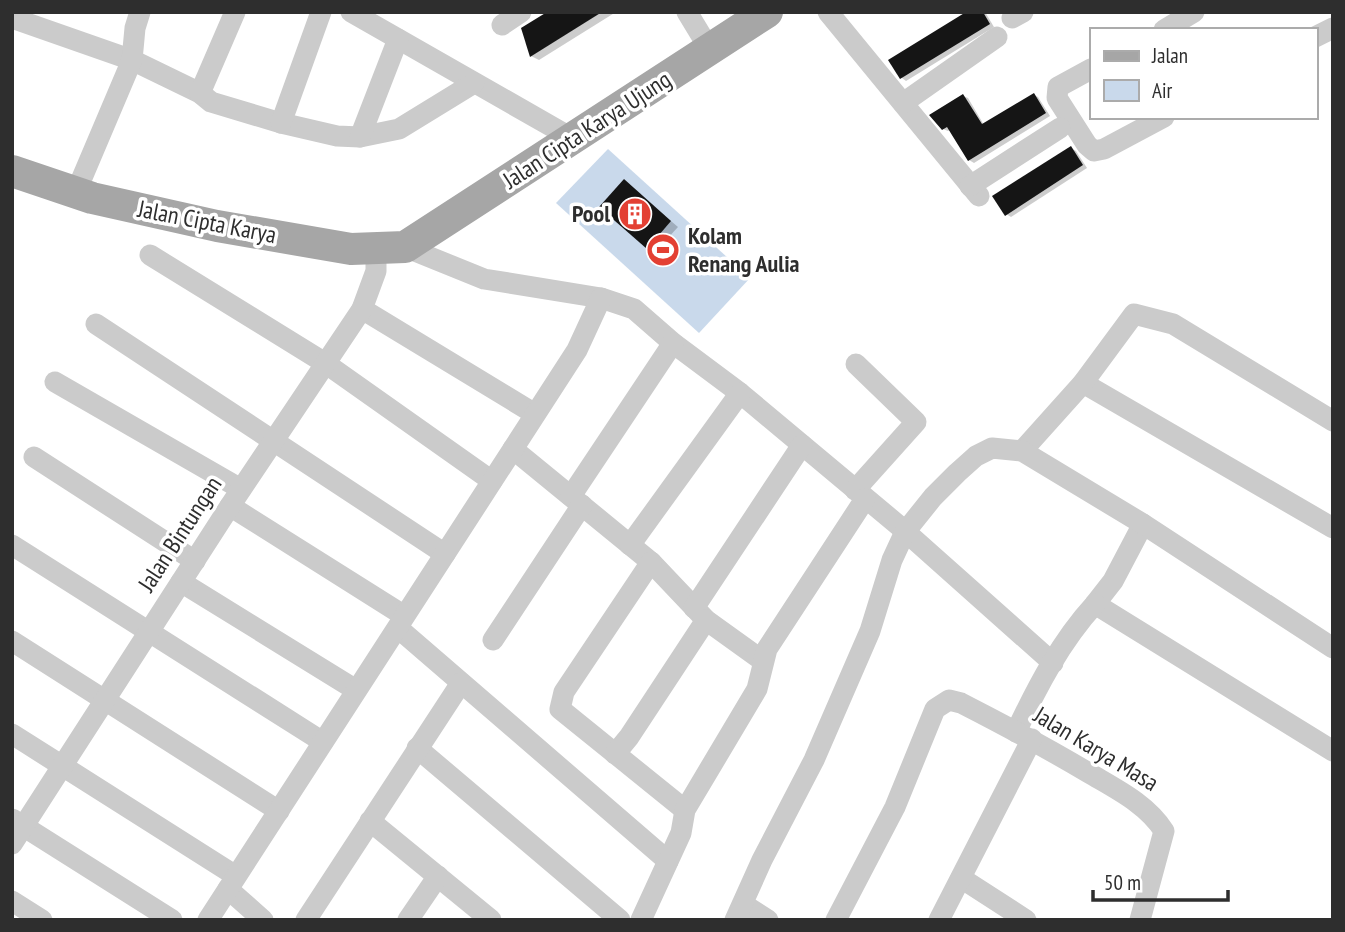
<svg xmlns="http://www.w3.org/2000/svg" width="1345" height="932" font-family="'PT Sans Narrow',sans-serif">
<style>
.water{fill:#c9d9eb}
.shadow{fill:#0003}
.building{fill:#151515}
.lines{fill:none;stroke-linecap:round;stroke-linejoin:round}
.street{stroke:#cbcbcb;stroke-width:21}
.primary{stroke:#a6a6a6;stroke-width:32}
.labels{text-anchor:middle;stroke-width:7;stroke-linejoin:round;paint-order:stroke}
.street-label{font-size:24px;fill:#2e2e2e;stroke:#fff}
.poi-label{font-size:24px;font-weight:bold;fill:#2e2e2e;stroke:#fff;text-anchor:end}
</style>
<rect width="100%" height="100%" fill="#fff"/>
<path class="water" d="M 608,149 L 750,278 L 699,333 L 556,203 Z"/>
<g class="shadow">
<path d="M 550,12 L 616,12 L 539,60 L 531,56 Z"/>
<path d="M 969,12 L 985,12 L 994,27 L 906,81 L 902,78 L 891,61 Z"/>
<path d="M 1034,95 L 1038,97 L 1050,116 L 974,163 L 969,160 L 950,130 L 948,131 L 943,129 L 963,96 L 968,98 L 984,125 Z"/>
<path d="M 1071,148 L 1076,151 L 1087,168 L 1011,217 L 1006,214 Z"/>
<path d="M 624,181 L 678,227 L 655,252 L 648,248 Z"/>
</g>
<g class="building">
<path d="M 547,12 L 602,12 L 530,57 L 521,28 Z"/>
<path d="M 966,12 L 983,12 L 990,24 L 900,79 L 888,60 Z"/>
<path d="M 1034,93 L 1046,113 L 968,161 L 947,127 L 942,130 L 929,115 L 963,94 L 982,124 Z"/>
<path d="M 1071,146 L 1083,165 L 1005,216 L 992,196 Z"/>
<path d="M 624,179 L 671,221 L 647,249 L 599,207 Z"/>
</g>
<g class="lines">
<g class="street">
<path d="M 351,12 L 563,133"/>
<path d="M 687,12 L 710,50"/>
<path d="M 828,12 L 979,196"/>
<path d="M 12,18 L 132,60 L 200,93 L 211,102 L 281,123 L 337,136 L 360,137 L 399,129 L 474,83"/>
<path d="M 1012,18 L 1023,12"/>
<path d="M 502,25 L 521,12"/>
<path d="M 1164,30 L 1194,12"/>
<path d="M 1315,37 L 1333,28"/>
<path d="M 1091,69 L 1058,87 L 1057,98 L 1087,145 L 1094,151 L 1104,149 L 1164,117"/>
<path d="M 200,93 L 235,12"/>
<path d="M 903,103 L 997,37"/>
<path d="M 281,123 L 321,12"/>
<path d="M 360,137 L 398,39"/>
<path d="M 970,186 L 1060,128"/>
<path d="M 76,192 L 132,60 L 135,28 L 140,12"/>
<path d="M 405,247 L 484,279 L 601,298 L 634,309 L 673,343 L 740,393 L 898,525 L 1053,663"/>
<path d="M 150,255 L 325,363 L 492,481"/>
<path d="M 362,309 L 535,414"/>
<path d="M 96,324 L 445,554"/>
<path d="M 55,382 L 241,489"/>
<path d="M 1083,383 L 1333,528"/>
<path d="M 513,449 L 651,562 L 706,620 L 763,661"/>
<path d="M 1022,451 L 1083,383 L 1134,314 L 1173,324 L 1333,421"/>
<path d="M 34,457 L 195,561"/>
<path d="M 855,490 L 916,422 L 856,364"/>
<path d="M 571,496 L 673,343"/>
<path d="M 230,506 L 403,615"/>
<path d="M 1143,524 L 1113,581 L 1095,604 L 1333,751"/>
<path d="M 12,545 L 323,742"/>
<path d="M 630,545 L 740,393"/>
<path d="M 651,562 L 564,692 L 560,709 L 685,810"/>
<path d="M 181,582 L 356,690"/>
<path d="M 694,608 L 802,445"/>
<path d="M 398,628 L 668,861"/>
<path d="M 493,640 L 582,505"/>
<path d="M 12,641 L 279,811"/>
<path d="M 1016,732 C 1037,687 1061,641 1095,604"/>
<path d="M 12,734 L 236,876"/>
<path d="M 417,748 L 620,920"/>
<path d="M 615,754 L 629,737 L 706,620"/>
<path d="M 12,819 L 172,920"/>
<path d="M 370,821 L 491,920"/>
<path d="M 12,844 L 230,506 L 362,309 L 376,271 L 376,248"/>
<path d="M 961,878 L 1026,920"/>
<path d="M 228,889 L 263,920"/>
<path d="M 12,901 L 42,920"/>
<path d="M 743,904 L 768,920"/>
<path d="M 208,920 L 577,350 L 601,298"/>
<path d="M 306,920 L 461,683"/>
<path d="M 408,920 L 438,876"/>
<path d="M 641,920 L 681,833 L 685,810 L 757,689 L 767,649 L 865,499"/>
<path d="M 735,920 L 762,860 L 814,760 L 870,631 L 892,560 L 905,532 L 933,497 L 957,473 L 976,456 L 992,448 L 1022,451 L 1143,524 L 1333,648"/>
<path d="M 836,920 L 895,807 L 935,709 L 949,700 L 961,703 C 1004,725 1047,748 1089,773 C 1116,789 1147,804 1164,831 L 1140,920"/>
<path d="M 939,920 L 1032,739"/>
</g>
<path class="primary" d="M 12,171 L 92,198 L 217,226 L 351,249 L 405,247 L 767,12"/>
</g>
<defs>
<symbol id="building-disc" viewBox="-11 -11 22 22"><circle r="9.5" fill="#e34033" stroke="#fff"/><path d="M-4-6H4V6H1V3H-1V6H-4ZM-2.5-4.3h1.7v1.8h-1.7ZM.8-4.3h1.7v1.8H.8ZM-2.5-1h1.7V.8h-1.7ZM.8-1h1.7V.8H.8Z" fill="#fff"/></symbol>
<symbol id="stadium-disc" viewBox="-11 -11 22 22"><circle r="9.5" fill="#e34033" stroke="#fff"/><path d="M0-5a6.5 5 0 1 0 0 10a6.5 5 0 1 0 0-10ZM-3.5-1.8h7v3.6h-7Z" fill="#fff"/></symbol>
</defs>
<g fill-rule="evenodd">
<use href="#building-disc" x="616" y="195" width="38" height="38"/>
<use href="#stadium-disc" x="644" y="231" width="38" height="38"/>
</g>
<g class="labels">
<g class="street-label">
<text transform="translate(587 130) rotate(-33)" y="8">Jalan Cipta Karya Ujung</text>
<text transform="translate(207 222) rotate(11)" y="8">Jalan Cipta Karya</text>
<text transform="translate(180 534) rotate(-57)" y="8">Jalan Bintungan</text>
<text transform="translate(1096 749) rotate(31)" y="8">Jalan Karya Masa</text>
</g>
<g class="poi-label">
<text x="610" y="222">Pool</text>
<text x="688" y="244" text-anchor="start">Kolam<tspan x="688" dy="28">Renang Aulia</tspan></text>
</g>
</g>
<rect width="1345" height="932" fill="none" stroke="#2e2e2e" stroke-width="28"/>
<rect x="1090" y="28" width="228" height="91" fill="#ffffff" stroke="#ababab" stroke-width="2"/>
<rect x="1104" y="51" width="35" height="10" fill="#a6a6a6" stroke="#ababab" stroke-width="2"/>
<text x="1152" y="63" font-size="21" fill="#2e2e2e">Jalan</text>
<rect x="1104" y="80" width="35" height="21" fill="#c9d9eb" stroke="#ababab" stroke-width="2"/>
<text x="1152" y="98" font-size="21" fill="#2e2e2e">Air</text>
<path d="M1093 890v10h135v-10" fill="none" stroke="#2e2e2e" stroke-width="3.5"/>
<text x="1104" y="890" font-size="21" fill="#2e2e2e" stroke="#ffffff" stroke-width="5" paint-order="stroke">50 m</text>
</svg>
